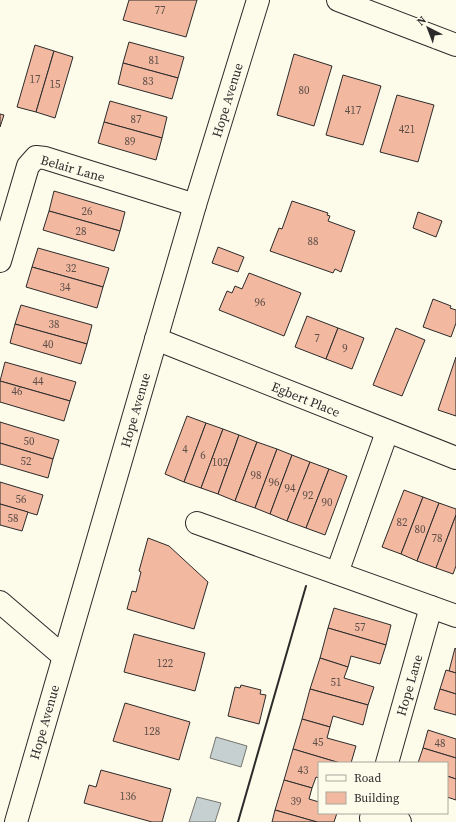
<svg xmlns="http://www.w3.org/2000/svg" width="456" height="822" font-family="'Source Serif 4',serif">
<style>
.water{fill:#c7d0d0;stroke:#74746e}
.building{fill:#f2b8a0;stroke:#2b2b2b}
.lines{fill:none;stroke-linecap:round;stroke-linejoin:round}
.minor-casing{stroke:#2b2b2b;stroke-width:24}
.minor{stroke:#fdfbea;stroke-width:22}
.wall{stroke:#2b2b2b;stroke-width:2}
.labels{text-anchor:middle;stroke-width:3;stroke-linejoin:round;paint-order:stroke}
.number-label{font-size:11px;fill:#5d4e48}
.street-label{font-size:13px;fill:#2b2b2b;stroke:#fdfbea}
</style>
<rect width="100%" height="100%" fill="#fdfbea"/>
<g class="water">
<path d="M 216,737 L 247,746 L 241,767 L 210,758 Z"/>
<path d="M 197,797 L 221,803 L 215,822 L 189,822 Z"/>
</g>
<g class="building">
<path d="M 129,0 L 197,0 L 186,37 L 123,20 Z"/>
<path d="M 129,42 L 184,57 L 178,78 L 123,63 Z"/>
<path d="M 35,45 L 54,51 L 36,112 L 17,107 Z"/>
<path d="M 54,51 L 73,57 L 55,118 L 36,112 Z"/>
<path d="M 294,54 L 332,66 L 314,126 L 277,115 Z"/>
<path d="M 123,63 L 178,78 L 172,99 L 118,84 Z"/>
<path d="M 343,75 L 381,86 L 363,145 L 326,135 Z"/>
<path d="M 397,95 L 434,105 L 418,162 L 380,152 Z"/>
<path d="M 110,101 L 167,117 L 162,138 L 104,122 Z"/>
<path d="M 0,114 L 4,115 L 0,127 Z"/>
<path d="M 104,122 L 162,138 L 156,160 L 98,143 Z"/>
<path d="M 54,191 L 125,212 L 120,231 L 49,211 Z"/>
<path d="M 292,201 L 328,213 L 327,215 L 330,216 L 328,221 L 355,231 L 341,272 L 335,269 L 333,273 L 270,251 L 279,228 L 282,229 Z"/>
<path d="M 49,211 L 120,231 L 114,251 L 43,230 Z"/>
<path d="M 418,212 L 442,221 L 436,237 L 413,228 Z"/>
<path d="M 218,247 L 244,257 L 238,272 L 212,263 Z"/>
<path d="M 38,248 L 109,268 L 103,287 L 32,267 Z"/>
<path d="M 32,267 L 103,287 L 97,308 L 26,287 Z"/>
<path d="M 249,273 L 301,293 L 284,336 L 219,310 L 227,291 L 232,293 L 235,286 L 242,289 Z"/>
<path d="M 433,299 L 451,306 L 450,308 L 456,310 L 456,323 L 451,337 L 423,327 Z"/>
<path d="M 21,305 L 92,325 L 87,344 L 15,324 Z"/>
<path d="M 307,316 L 338,328 L 326,359 L 295,347 Z"/>
<path d="M 15,324 L 87,344 L 81,364 L 10,343 Z"/>
<path d="M 338,328 L 364,338 L 352,369 L 326,359 Z"/>
<path d="M 396,328 L 425,340 L 402,396 L 373,385 Z"/>
<path d="M 456,357 L 456,416 L 438,410 Z"/>
<path d="M 5,362 L 76,382 L 70,401 L 0,381 Z"/>
<path d="M 0,381 L 70,401 L 64,421 L 0,402 Z"/>
<path d="M 187,416 L 206,423 L 184,482 L 165,474 Z"/>
<path d="M 0,422 L 59,440 L 53,459 L 0,443 Z"/>
<path d="M 206,423 L 223,429 L 201,488 L 184,482 Z"/>
<path d="M 223,429 L 239,435 L 218,494 L 201,488 Z"/>
<path d="M 239,435 L 257,442 L 235,501 L 218,494 Z"/>
<path d="M 257,442 L 277,449 L 255,508 L 235,501 Z"/>
<path d="M 0,443 L 53,459 L 48,478 L 0,464 Z"/>
<path d="M 277,449 L 292,455 L 270,514 L 255,508 Z"/>
<path d="M 292,455 L 310,462 L 287,521 L 270,514 Z"/>
<path d="M 310,462 L 329,469 L 306,528 L 287,521 Z"/>
<path d="M 329,469 L 347,476 L 325,535 L 306,528 Z"/>
<path d="M 0,482 L 43,495 L 37,515 L 0,504 Z"/>
<path d="M 404,490 L 423,497 L 401,554 L 382,547 Z"/>
<path d="M 423,497 L 439,503 L 417,561 L 401,554 Z"/>
<path d="M 439,503 L 456,509 L 456,515 L 436,568 L 417,561 Z"/>
<path d="M 0,504 L 28,512 L 22,531 L 0,525 Z"/>
<path d="M 456,515 L 456,566 L 453,574 L 436,568 Z"/>
<path d="M 148,538 L 169,546 L 208,582 L 194,629 L 127,609 L 132,591 L 136,592 L 141,572 L 139,571 Z"/>
<path d="M 334,608 L 391,625 L 386,645 L 328,628 Z"/>
<path d="M 328,628 L 386,645 L 380,664 L 351,656 L 348,667 L 320,658 Z"/>
<path d="M 134,634 L 205,653 L 195,691 L 124,672 Z"/>
<path d="M 455,648 L 456,649 L 456,673 L 449,671 Z"/>
<path d="M 320,658 L 348,667 L 344,678 L 374,687 L 368,705 L 310,689 Z"/>
<path d="M 446,670 L 456,673 L 456,694 L 440,689 Z"/>
<path d="M 241,685 L 261,690 L 260,694 L 266,695 L 259,724 L 228,716 L 235,687 L 240,688 Z"/>
<path d="M 310,689 L 368,705 L 363,725 L 333,716 L 330,727 L 302,719 Z"/>
<path d="M 440,689 L 456,694 L 456,715 L 434,709 Z"/>
<path d="M 125,703 L 190,722 L 179,760 L 113,741 Z"/>
<path d="M 302,719 L 330,727 L 327,738 L 356,746 L 351,763 L 340,763 L 293,749 Z"/>
<path d="M 428,730 L 456,739 L 456,758 L 423,748 Z"/>
<path d="M 423,748 L 456,758 L 456,779 L 447,776 L 447,763 L 418,763 Z"/>
<path d="M 293,749 L 340,763 L 319,763 L 319,778 L 316,777 L 312,788 L 284,780 Z"/>
<path d="M 101,770 L 171,789 L 162,822 L 152,822 L 84,803 L 89,785 L 96,787 Z"/>
<path d="M 447,776 L 456,779 L 456,800 L 447,797 Z"/>
<path d="M 284,780 L 312,788 L 309,799 L 319,802 L 319,813 L 337,813 L 334,822 L 317,822 L 275,810 Z"/>
<path d="M 275,810 L 317,822 L 272,822 Z"/>
</g>
<g class="lines">
<defs>
<g id="minor">
<path d="M 338,0 L 456,45"/>
<path d="M 0,261 L 28,166 L 36,157 L 45,158 L 195,205"/>
<path d="M 156,339 L 456,458"/>
<path d="M 197,523 L 456,616"/>
<path d="M 337,573 L 387,432"/>
<path d="M 0,602 L 63,656"/>
<path d="M 387,763 L 431,607"/>
<path d="M 371,818 L 400,822"/>
<path d="M 16,822 L 195,205 L 258,0"/>
</g>
</defs>
<use href="#minor" class="minor-casing"/>
<use href="#minor" class="minor"/>
<path class="wall" d="M 238,822 L 306,586"/>
</g>
<g class="labels">
<g class="number-label">
<text x="160" y="14">77</text>
<text x="154" y="64">81</text>
<text x="35" y="83">17</text>
<text x="148" y="85">83</text>
<text x="55" y="88">15</text>
<text x="304" y="94">80</text>
<text x="353" y="114">417</text>
<text x="136" y="123">87</text>
<text x="407" y="133">421</text>
<text x="130" y="145">89</text>
<text x="87" y="215">26</text>
<text x="81" y="235">28</text>
<text x="313" y="245">88</text>
<text x="71" y="272">32</text>
<text x="65" y="291">34</text>
<text x="260" y="306">96</text>
<text x="54" y="328">38</text>
<text x="317" y="342">7</text>
<text x="48" y="348">40</text>
<text x="345" y="352">9</text>
<text x="38" y="385">44</text>
<text x="17" y="395">46</text>
<text x="29" y="445">50</text>
<text x="185" y="453">4</text>
<text x="203" y="459">6</text>
<text x="26" y="465">52</text>
<text x="220" y="466">102</text>
<text x="256" y="479">98</text>
<text x="274" y="486">96</text>
<text x="290" y="492">94</text>
<text x="308" y="499">92</text>
<text x="21" y="503">56</text>
<text x="327" y="506">90</text>
<text x="13" y="522">58</text>
<text x="402" y="526">82</text>
<text x="420" y="533">80</text>
<text x="437" y="542">78</text>
<text x="360" y="631">57</text>
<text x="165" y="667">122</text>
<text x="336" y="686">51</text>
<text x="152" y="735">128</text>
<text x="318" y="746">45</text>
<text x="440" y="747">48</text>
<text x="303" y="774">43</text>
<text x="128" y="800">136</text>
<text x="296" y="805">39</text>
</g>
<g class="street-label">
<text transform="translate(227 100) rotate(-73)" y="5">Hope Avenue</text>
<text transform="translate(73 168) rotate(16)" y="5">Belair Lane</text>
<text transform="translate(306 399) rotate(22)" y="5">Egbert Place</text>
<text transform="translate(135 410) rotate(-74)" y="5">Hope Avenue</text>
<text transform="translate(409 685) rotate(-74)" y="5">Hope Lane</text>
<text transform="translate(44 722) rotate(-74)" y="5">Hope Avenue</text>
</g>
</g>
<rect x="318" y="762" width="130" height="52" fill="#fdfbea" stroke="#a9a89e"/>
<rect x="326" y="775" width="20" height="6" fill="#fdfbea" stroke="#a9a89e"/>
<text x="354" y="782" font-size="12" fill="#2b2b2b">Road</text>
<rect x="326" y="792" width="20" height="12" fill="#f2b8a0" stroke="#a9a89e"/>
<text x="354" y="802" font-size="12" fill="#2b2b2b">Building</text>
<g transform="translate(428 28) rotate(318)" stroke="#fdfbea" stroke-width="3" paint-order="stroke">
<path d="M0-3L7 15L0 10L-7 15Z" fill="#2b2b2b"/>
<text y="-6" font-size="11" font-weight="bold" text-anchor="middle" fill="#2b2b2b">N</text>
</g>
</svg>
